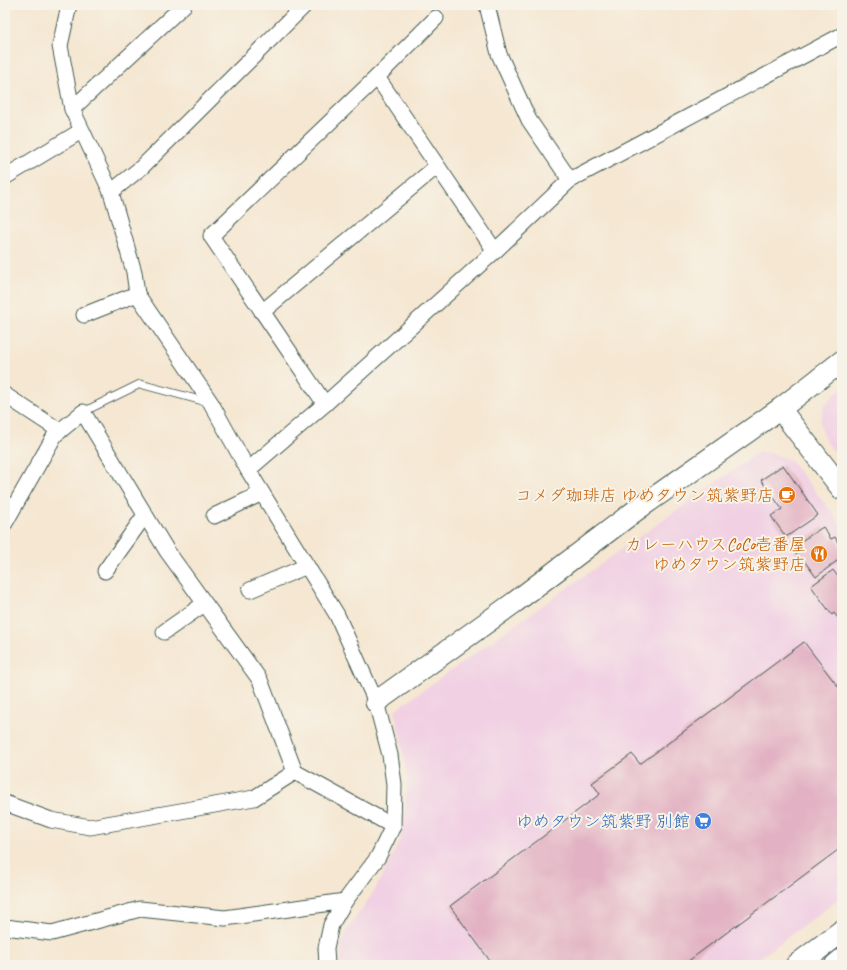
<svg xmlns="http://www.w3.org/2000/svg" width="847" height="970" font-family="Caveat,'Klee One',sans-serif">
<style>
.built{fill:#f1d0e3}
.building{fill:#e2b1c3}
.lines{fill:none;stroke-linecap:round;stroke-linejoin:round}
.lane-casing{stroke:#3f564c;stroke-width:9}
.street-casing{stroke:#3f564c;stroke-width:17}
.secondary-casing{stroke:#3f564c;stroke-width:23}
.highway-casing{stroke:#3f564c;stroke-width:24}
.lane{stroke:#fff;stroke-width:7}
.street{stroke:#fff;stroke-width:15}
.secondary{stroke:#fff;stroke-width:21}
.highway{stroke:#fff;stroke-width:22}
.labels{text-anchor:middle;stroke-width:4;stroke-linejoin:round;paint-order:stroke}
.food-label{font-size:17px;fill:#c56008;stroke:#f7f3e8;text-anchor:end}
.shop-label{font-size:17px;fill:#366cbe;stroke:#f7f3e8;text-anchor:end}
</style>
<rect width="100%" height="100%" fill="#f7f3e8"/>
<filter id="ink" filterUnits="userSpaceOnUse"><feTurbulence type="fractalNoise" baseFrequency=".025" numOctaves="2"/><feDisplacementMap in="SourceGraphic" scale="8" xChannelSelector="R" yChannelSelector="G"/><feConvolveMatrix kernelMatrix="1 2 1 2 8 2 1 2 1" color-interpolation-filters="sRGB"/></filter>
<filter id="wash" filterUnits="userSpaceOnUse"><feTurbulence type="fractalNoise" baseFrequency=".012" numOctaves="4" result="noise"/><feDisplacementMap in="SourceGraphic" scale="16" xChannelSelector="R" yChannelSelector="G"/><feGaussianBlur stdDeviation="0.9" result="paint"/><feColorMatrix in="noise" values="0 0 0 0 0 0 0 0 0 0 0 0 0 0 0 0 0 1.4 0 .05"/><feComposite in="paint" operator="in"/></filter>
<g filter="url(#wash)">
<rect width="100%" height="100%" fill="#f5e7d2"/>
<g class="built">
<path d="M 842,387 L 842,461 L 825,440 L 820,423 L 824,406 Z"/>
<path d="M 759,452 L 772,453 L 790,460 L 842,525 L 842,897 L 750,965 L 339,965 L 340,949 L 348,929 L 375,890 L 400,840 L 408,781 L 395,710 Z"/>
</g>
<g id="blocks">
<g class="building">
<path d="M 783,465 L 818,515 L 786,537 L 771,516 L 782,509 L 761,480 Z"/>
<path d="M 823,527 L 831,539 L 835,537 L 842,550 L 842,557 L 816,577 L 805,562 L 801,564 L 794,550 L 795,545 Z"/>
<path d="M 833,570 L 842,582 L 842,614 L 838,618 L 834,613 L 832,615 L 811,586 Z"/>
<path d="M 804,642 L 839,688 L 842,686 L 842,847 L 683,965 L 493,965 L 450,906 L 600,794 L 592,783 L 632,754 L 640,764 Z"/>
</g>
</g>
</g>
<g filter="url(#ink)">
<use href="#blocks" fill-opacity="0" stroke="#3f564c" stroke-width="1"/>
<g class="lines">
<defs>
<path id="lane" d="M 83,412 L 140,384 L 207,402"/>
<g id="street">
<path d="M 69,5 L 60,46 L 72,109 L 111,192 L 134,272 L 137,294 L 211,403 L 248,470 L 337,615 L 376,702 L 390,755 L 394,784 L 393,826 L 378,857 L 345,901 L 331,925 L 326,948 L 327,965"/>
<path d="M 487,5 L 499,54 L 529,120 L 570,180"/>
<path d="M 377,77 L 436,18"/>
<path d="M 72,109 L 184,5"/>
<path d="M 5,177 L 81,131"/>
<path d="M 111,192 L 142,167 L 305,5"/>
<path d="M 262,312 L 436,167"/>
<path d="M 84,315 L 137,294"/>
<path d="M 5,395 L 60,431"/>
<path d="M 325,404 L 211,236 L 377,77 L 495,251"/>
<path d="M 248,470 L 325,404 L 495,251 L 570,180 L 842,35"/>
<path d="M 214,516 L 262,493"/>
<path d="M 5,523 L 55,435 L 83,412 L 167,551 L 260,680 L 295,772 L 393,826"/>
<path d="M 105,571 L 145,515"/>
<path d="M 250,590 L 307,566"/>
<path d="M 164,632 L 204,604"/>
<path d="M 5,803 L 51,820 L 90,827 L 254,798 L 295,772"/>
<path d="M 5,927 L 52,933 L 140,909 L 225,918 L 345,901"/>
</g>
<g id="secondary">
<path d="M 780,409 L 842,489"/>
<path d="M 376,702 L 515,602 L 635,511 L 780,409 L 842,361"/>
</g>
<g id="highway">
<path d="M 797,965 L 842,931"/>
<path d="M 836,965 L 842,960"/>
</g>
</defs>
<use href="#lane" class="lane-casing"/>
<use href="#street" class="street-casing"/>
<use href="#secondary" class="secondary-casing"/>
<use href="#highway" class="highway-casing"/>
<use href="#lane" class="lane"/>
<use href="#street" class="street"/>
<use href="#secondary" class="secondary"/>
<use href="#highway" class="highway"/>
</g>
</g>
<defs>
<symbol id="cafe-disc" viewBox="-11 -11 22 22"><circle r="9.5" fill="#e8710a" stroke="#f7f3e8"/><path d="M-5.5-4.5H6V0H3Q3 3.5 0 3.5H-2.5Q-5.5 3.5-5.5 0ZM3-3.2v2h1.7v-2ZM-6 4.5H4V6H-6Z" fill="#fff"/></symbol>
<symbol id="restaurant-disc" viewBox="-11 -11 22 22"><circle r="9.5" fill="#e8710a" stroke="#f7f3e8"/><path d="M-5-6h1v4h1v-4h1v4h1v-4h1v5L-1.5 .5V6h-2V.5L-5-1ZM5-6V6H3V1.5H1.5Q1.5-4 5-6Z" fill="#fff"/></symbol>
<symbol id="supermarket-disc" viewBox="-11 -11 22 22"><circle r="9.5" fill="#3f7fe0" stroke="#f7f3e8"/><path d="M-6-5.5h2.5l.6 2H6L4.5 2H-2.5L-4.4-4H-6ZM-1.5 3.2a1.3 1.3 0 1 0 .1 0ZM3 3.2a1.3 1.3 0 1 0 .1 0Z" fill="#fff"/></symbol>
</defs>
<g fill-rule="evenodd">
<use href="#cafe-disc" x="777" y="485" width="20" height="20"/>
<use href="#restaurant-disc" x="809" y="544" width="20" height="20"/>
<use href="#supermarket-disc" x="693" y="811" width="20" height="20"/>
</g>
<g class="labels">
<g class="food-label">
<text x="774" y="501">コメダ珈琲店 ゆめタウン筑紫野店</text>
<text x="806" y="550">カレーハウスCoCo壱番屋<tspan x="806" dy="20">ゆめタウン筑紫野店</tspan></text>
</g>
<g class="shop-label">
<text x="690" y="827">ゆめタウン筑紫野 別館</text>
</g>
</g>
<rect width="847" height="970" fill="none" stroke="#f7f3e8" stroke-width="20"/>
</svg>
